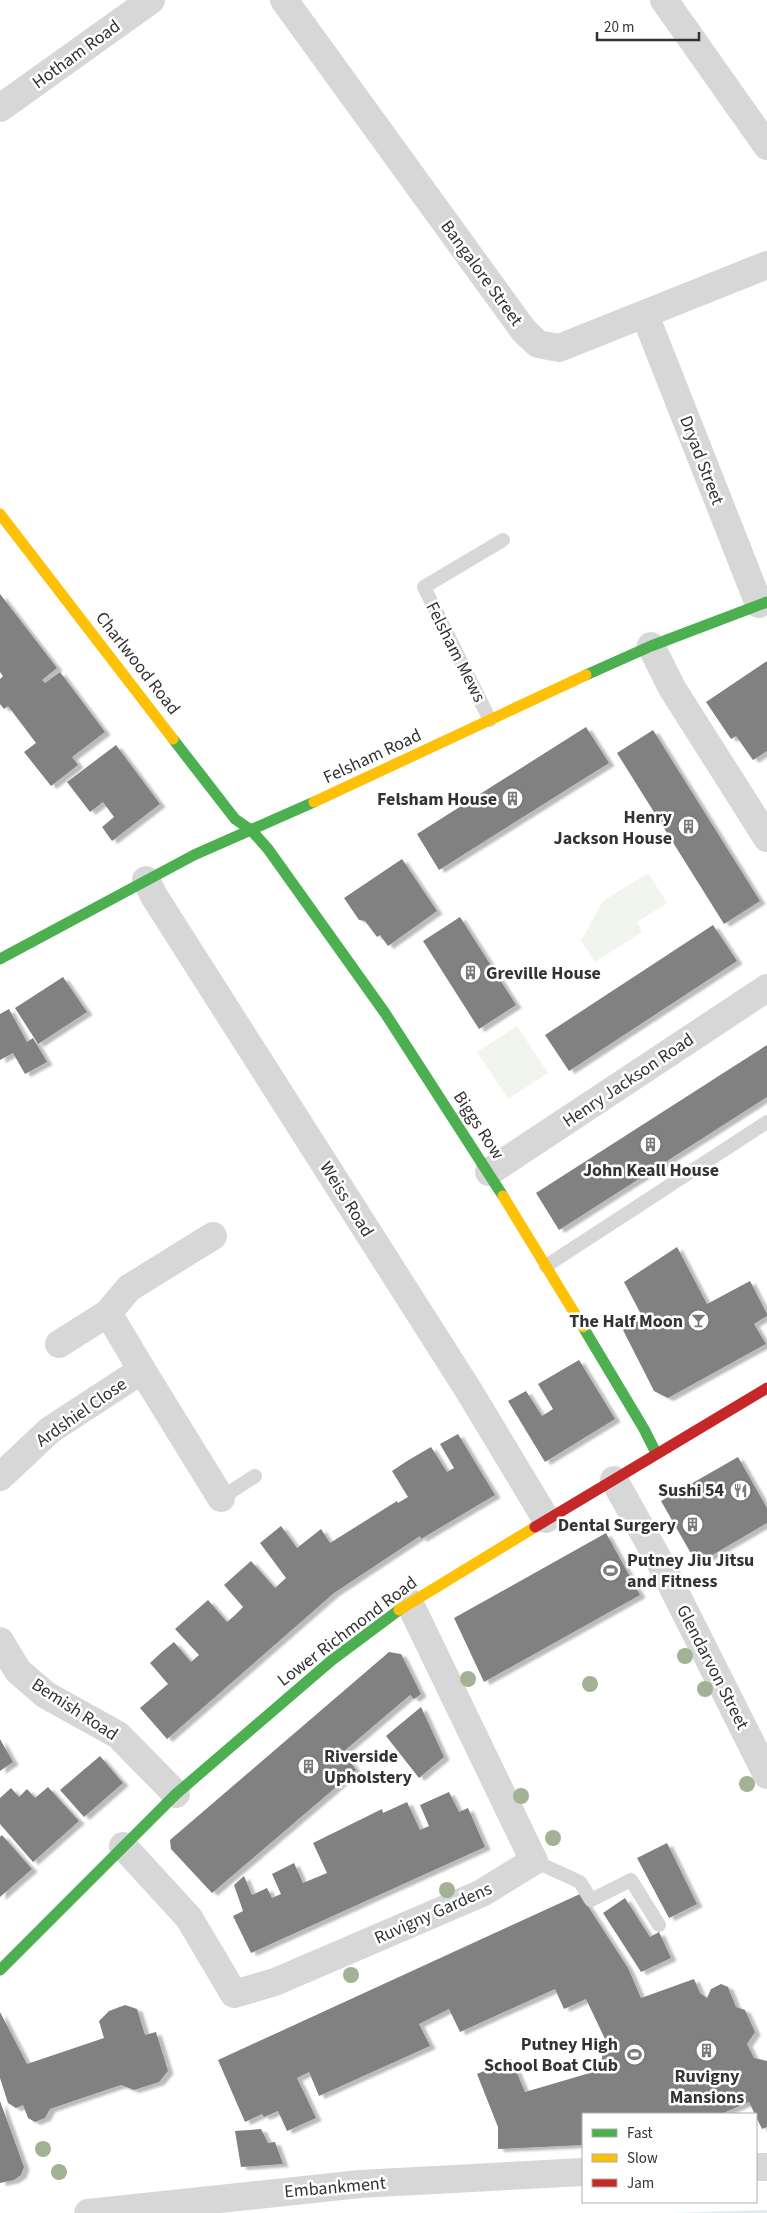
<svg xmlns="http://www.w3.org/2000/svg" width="767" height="2213" font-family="'Source Sans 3',sans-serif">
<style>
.green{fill:#f1f5ed}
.water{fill:#dcebf4}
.building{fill:#818181;filter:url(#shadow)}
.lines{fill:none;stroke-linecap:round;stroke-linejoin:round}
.lane{stroke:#d7d7d7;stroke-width:14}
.street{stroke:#d7d7d7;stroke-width:28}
.fast{stroke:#4caf50;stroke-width:11}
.slow{stroke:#ffc107;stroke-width:11}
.jam{stroke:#c62828;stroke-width:11}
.tree{fill:#a3b194}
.labels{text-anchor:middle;stroke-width:5;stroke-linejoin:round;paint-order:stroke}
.street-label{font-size:18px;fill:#333;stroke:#fff}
.poi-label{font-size:18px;font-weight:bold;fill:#333;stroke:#fff;text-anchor:end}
</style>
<defs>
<filter id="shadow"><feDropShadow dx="5.5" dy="3" stdDeviation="1" flood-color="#0004"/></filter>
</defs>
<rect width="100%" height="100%" fill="#fff"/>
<g class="green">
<path d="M 648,873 L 667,903 L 637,922 L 642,932 L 595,962 L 581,941 L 603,901 Z"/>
<path d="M 517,1026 L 548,1073 L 508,1099 L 477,1052 Z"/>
</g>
<path class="water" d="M 767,2210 L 767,2213 L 673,2213 Z"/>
<g class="building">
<path d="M 0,594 L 57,668 L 42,680 L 45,683 L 60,672 L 105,732 L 72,757 L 78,765 L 51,786 L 24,752 L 36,743 L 8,706 L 4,709 L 0,704 L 0,679 L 3,676 L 0,672 Z"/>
<path d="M 767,661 L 767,751 L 753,760 L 736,736 L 731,739 L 706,702 Z"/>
<path d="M 586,727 L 609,763 L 439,870 L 417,834 Z"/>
<path d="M 653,730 L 760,901 L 724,924 L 617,753 Z"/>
<path d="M 116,745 L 160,804 L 112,841 L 102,827 L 114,817 L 103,802 L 90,812 L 67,782 Z"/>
<path d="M 402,859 L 437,911 L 388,946 L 380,935 L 377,937 L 365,921 L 359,920 L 344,898 Z"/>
<path d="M 460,917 L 516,1005 L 479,1029 L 423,941 Z"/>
<path d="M 713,925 L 737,961 L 569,1071 L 545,1035 Z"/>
<path d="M 63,977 L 87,1012 L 38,1044 L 15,1008 Z"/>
<path d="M 9,1009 L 27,1042 L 33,1038 L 47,1062 L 25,1074 L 13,1053 L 0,1060 L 0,1014 Z"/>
<path d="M 767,1045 L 767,1097 L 559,1230 L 536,1193 Z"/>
<path d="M 677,1247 L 707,1304 L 750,1281 L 767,1314 L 767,1316 L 754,1324 L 766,1344 L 668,1398 L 654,1391 L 623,1330 L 643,1318 L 624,1282 Z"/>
<path d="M 579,1360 L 615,1419 L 545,1462 L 508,1401 L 526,1391 L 542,1416 L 553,1409 L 538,1384 Z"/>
<path d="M 458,1434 L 495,1495 L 421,1539 L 420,1536 L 334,1593 L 167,1739 L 140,1708 L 168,1684 L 150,1663 L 163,1651 L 174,1642 L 191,1662 L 199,1655 L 175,1629 L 208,1600 L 227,1622 L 234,1616 L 243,1607 L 224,1585 L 251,1561 L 275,1588 L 286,1578 L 260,1543 L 281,1526 L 297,1548 L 321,1529 L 330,1543 L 397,1501 L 398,1503 L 408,1497 L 392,1471 L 407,1461 L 431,1447 L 447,1472 L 454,1468 L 440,1444 Z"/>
<path d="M 738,1457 L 767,1508 L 767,1523 L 697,1564 L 661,1501 Z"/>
<path d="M 606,1533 L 640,1595 L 484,1682 L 454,1618 Z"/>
<path d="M 389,1652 L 401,1654 L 421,1694 L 414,1699 L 410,1695 L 343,1752 L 356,1770 L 212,1893 L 171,1849 L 170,1840 Z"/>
<path d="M 421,1707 L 444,1757 L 419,1778 L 386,1736 Z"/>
<path d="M 0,1739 L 13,1762 L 0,1771 Z"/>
<path d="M 100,1756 L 123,1783 L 84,1817 L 60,1790 Z"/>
<path d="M 48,1787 L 79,1821 L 33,1862 L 0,1824 L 0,1798 L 11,1788 L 19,1797 L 27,1789 L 35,1798 Z"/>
<path d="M 449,1792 L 459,1812 L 468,1808 L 485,1847 L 251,1953 L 233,1916 L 243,1911 L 234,1885 L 244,1876 L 252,1895 L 267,1888 L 272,1898 L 281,1894 L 272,1874 L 294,1863 L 303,1883 L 327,1873 L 313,1843 L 382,1809 L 383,1813 L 407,1802 L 420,1830 L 429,1826 L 420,1805 Z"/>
<path d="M 2,1835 L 32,1869 L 0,1897 L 0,1837 Z"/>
<path d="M 667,1843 L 697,1904 L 669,1918 L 637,1858 Z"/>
<path d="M 580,1894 L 628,1968 L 641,1998 L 694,1979 L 700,1993 L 707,1998 L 711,1989 L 721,1984 L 728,1987 L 736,2007 L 745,2010 L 755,2032 L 747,2044 L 754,2058 L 767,2061 L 767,2127 L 762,2129 L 749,2102 L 721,2114 L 583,2114 L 583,2145 L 498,2149 L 498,2127 L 477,2074 L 511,2059 L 525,2092 L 600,2070 L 605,2039 L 586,1999 L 564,2009 L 555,1989 L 460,2032 L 449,2009 L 419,2024 L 430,2046 L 319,2096 L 309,2072 L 297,2078 L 316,2118 L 287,2131 L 278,2111 L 264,2117 L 262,2114 L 245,2122 L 218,2060 Z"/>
<path d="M 625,1898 L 650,1937 L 659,1932 L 671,1958 L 641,1972 L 603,1913 Z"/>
<path d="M 125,2005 L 137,2009 L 145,2035 L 156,2032 L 168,2071 L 159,2082 L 134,2090 L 121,2085 L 97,2093 L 50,2109 L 45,2118 L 35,2122 L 28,2118 L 23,2105 L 16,2108 L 8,2103 L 0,2078 L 0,2012 L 27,2064 L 104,2038 L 99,2021 L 109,2011 Z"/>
<path d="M 0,2101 L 24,2167 L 21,2175 L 14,2180 L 0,2183 Z"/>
<path d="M 261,2129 L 268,2143 L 275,2142 L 283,2164 L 241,2167 L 235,2131 Z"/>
</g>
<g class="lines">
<g class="lane">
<path d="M 490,720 L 424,587 L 503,540"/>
<path d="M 546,1266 L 767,1122"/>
<path d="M 221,1498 L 255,1476"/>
<path d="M 534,1861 L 580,1882 L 591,1900 L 631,1880 L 659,1925"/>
</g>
<g class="street">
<path d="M 284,0 L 524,331 L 538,344 L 559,348 L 767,265"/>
<path d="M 664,0 L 767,146"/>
<path d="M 0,108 L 151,0"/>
<path d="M 645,315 L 759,604"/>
<path d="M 651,646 L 672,688 L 767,838"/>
<path d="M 146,880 L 154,896 L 469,1391 L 546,1519"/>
<path d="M 489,1172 L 767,988"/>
<path d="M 59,1344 L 108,1313"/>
<path d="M 142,1370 L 221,1498"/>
<path d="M 0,1477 L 50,1430 L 142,1370 L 108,1313 L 129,1288 L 213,1236"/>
<path d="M 614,1480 L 662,1566 L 767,1775"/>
<path d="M 0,1641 L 18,1671 L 46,1695 L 118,1735 L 176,1794"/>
<path d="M 123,1846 L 189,1918 L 234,1994 L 275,1982 L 482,1893 L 534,1861 L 409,1602"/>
<path d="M 756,2167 L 767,2167"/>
<path d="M 88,2213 L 360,2184 L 583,2172"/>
</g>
<g class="fast">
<path d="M 586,675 L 651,646 L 767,602"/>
<path d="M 173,739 L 235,819 L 251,830 L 268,849 L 385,1013 L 503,1196"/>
<path d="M 0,959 L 194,855 L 314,802"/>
<path d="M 583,1327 L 644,1429 L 656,1453"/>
<path d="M 0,1970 L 176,1794 L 332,1660 L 399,1610"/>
</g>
<g class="slow">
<path d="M 0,514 L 173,739"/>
<path d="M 314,802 L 586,675"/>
<path d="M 503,1196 L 583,1327"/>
<path d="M 399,1610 L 535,1527"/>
</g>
<path class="jam" d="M 535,1527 L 767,1388"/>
</g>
<g class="tree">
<circle cx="685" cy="1656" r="8"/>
<circle cx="468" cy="1679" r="8"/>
<circle cx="590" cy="1684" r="8"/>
<circle cx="705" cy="1689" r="8"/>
<circle cx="747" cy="1784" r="8"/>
<circle cx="521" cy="1796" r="8"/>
<circle cx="553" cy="1838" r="8"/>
<circle cx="447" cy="1890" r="8"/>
<circle cx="351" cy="1975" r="8"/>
<circle cx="43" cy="2149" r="8"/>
<circle cx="59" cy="2172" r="8"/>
</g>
<defs>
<symbol id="building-ring" viewBox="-11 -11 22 22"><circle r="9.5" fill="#fff" stroke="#7a7a7a" stroke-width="1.5"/><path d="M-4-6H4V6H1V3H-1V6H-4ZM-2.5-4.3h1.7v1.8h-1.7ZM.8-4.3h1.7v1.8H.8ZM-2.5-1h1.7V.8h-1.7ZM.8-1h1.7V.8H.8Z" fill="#7a7a7a"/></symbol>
<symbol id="bar-ring" viewBox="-11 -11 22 22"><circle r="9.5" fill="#fff" stroke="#7a7a7a" stroke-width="1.5"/><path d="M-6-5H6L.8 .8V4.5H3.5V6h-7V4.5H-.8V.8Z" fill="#7a7a7a"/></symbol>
<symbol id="restaurant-ring" viewBox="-11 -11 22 22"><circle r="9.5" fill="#fff" stroke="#7a7a7a" stroke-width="1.5"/><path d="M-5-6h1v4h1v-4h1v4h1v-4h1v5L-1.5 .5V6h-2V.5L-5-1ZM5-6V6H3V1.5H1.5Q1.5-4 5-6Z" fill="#7a7a7a"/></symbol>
<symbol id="stadium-ring" viewBox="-11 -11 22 22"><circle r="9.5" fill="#fff" stroke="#7a7a7a" stroke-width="1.5"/><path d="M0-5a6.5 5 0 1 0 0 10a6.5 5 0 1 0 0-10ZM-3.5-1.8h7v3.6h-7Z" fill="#7a7a7a"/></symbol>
</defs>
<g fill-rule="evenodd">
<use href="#building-ring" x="500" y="786" width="25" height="25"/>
<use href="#building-ring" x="676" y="814" width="25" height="25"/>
<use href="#building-ring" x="458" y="960" width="25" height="25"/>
<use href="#building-ring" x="638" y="1132" width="25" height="25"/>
<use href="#bar-ring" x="686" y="1308" width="25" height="25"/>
<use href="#restaurant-ring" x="728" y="1478" width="25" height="25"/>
<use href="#building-ring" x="680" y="1512" width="25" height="25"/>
<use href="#stadium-ring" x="598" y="1558" width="25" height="25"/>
<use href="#building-ring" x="296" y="1754" width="25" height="25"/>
<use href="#building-ring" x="694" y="2038" width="25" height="25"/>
<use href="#stadium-ring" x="622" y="2042" width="25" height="25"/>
</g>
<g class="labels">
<g class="street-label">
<text transform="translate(76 54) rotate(-36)" y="6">Hotham Road</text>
<text transform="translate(482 273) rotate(54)" y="6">Bangalore Street</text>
<text transform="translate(702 460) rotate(69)" y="6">Dryad Street</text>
<text transform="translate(456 652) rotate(63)" y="6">Felsham Mews</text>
<text transform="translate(138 663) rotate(52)" y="6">Charlwood Road</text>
<text transform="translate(372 756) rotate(-25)" y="6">Felsham Road</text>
<text transform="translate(628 1080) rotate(-34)" y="6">Henry Jackson Road</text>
<text transform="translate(479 1125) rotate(57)" y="6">Biggs Row</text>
<text transform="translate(347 1199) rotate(58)" y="6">Weiss Road</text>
<text transform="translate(81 1412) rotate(-35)" y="6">Ardshiel Close</text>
<text transform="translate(347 1631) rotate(-37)" y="6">Lower Richmond Road</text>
<text transform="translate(713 1667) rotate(63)" y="6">Glendarvon Street</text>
<text transform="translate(75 1709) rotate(33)" y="6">Bemish Road</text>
<text transform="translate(433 1913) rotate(-24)" y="6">Ruvigny Gardens</text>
<text transform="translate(335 2187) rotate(-5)" y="6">Embankment</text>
</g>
<g class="poi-label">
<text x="497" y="805">Felsham House</text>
<text x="672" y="823">Henry<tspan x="672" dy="21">Jackson House</tspan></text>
<text x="486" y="979" text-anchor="start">Greville House</text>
<text x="651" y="1176" text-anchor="middle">John Keall House</text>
<text x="683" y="1327">The Half Moon</text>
<text x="724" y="1496">Sushi 54</text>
<text x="676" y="1531">Dental Surgery</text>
<text x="627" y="1566" text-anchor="start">Putney Jiu Jitsu<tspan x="627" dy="21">and Fitness</tspan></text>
<text x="324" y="1762" text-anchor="start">Riverside<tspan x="324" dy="21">Upholstery</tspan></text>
<text x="618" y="2050">Putney High<tspan x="618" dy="21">School Boat Club</tspan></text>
<text x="707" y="2082" text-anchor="middle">Ruvigny<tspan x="707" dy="21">Mansions</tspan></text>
</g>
</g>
<rect x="582" y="2113" width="175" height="90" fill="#ffffff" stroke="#adadad"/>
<rect x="592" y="2129" width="25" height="8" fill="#4caf50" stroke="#adadad"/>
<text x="627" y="2138" font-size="15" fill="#333333">Fast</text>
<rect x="592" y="2154" width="25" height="8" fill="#ffc107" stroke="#adadad"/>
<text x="627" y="2163" font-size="15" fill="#333333">Slow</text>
<rect x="592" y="2179" width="25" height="8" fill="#c62828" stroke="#adadad"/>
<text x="627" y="2188" font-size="15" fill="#333333">Jam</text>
<path d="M597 32v8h102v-8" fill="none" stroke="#333333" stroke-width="2.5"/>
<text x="604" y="32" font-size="15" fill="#333333" stroke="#ffffff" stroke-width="4" paint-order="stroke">20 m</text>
</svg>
